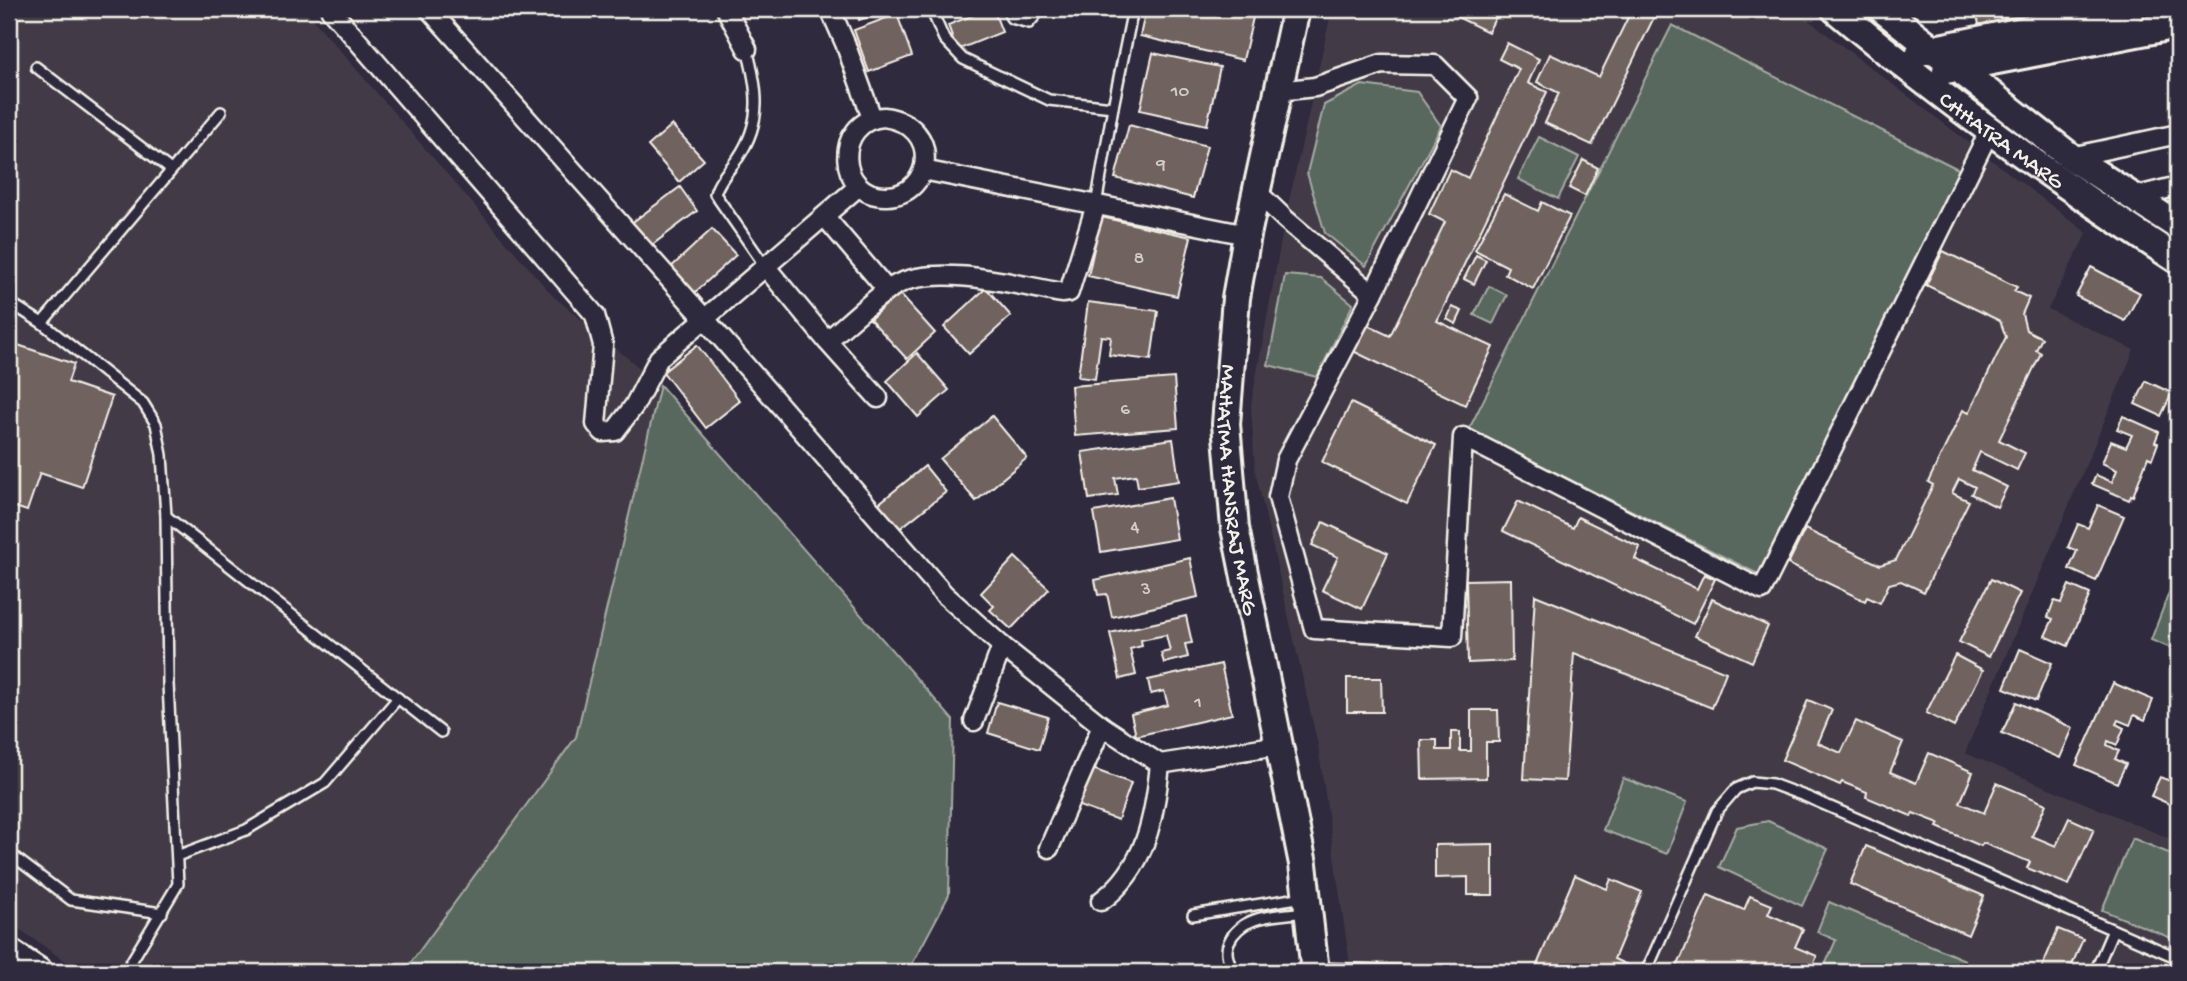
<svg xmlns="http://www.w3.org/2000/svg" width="2187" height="981" font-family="'Gochi Hand',sans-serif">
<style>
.built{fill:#423b47}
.green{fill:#58675e;stroke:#a6aca3;stroke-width:2}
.building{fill:#6f625e;stroke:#f4f1e8;stroke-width:2}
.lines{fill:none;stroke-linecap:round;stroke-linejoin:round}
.lane-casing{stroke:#f4f1e8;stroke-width:14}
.street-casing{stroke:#f4f1e8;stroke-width:23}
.secondary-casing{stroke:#f4f1e8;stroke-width:32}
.lane{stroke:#2f2a3d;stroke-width:9}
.street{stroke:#2f2a3d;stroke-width:18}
.secondary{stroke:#2f2a3d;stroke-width:26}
.labels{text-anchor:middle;stroke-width:6;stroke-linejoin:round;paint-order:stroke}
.number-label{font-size:19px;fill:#d3cdc6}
.street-label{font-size:23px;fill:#f4f1e8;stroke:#2f2a3d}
</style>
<rect width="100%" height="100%" fill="#2f2a3d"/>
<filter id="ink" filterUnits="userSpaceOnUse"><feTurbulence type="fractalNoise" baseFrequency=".0143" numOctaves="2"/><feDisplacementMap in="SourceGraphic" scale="14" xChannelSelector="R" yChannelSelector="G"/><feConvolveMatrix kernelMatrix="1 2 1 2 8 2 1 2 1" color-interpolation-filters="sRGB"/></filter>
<g filter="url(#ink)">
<g class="built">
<path d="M 9,9 L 304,9 L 553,296 L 660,385 L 576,738 L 404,972 L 81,972 L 9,922 Z"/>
<path d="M 1332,9 L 1794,9 L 2087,233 L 2048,309 L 2134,350 L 1965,753 L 2178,842 L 2178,972 L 1351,972 L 1318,745 L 1255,470 L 1251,405 L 1285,219 Z"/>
</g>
<g class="green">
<path d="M 1672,25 L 1960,170 L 1758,574 L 1469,429 Z"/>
<path d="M 1362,85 L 1417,92 L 1441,126 L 1366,266 L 1325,233 L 1307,173 L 1324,105 Z"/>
<path d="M 1539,137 L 1579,157 L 1558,199 L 1518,179 Z"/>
<path d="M 1285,275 L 1321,278 L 1353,304 L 1317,377 L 1268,365 Z"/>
<path d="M 1489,286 L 1507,295 L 1493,324 L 1474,315 Z"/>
<path d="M 660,385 L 953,720 L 949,895 L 908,972 L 404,972 L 576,737 Z"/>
<path d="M 2178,569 L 2178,651 L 2151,640 Z"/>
<path d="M 1623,778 L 1687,802 L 1667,854 L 1603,830 Z"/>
<path d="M 1768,821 L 1828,849 L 1802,906 L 1719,867 L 1737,827 Z"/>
<path d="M 2132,838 L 2178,857 L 2176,940 L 2102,910 Z"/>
<path d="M 1829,902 L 1965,960 L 1960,972 L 1822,972 L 1836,940 L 1817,932 Z"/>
</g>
<g class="building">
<path d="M 845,9 L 891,9 L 859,20 L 856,11 L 847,15 Z"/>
<path d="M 989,9 L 993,9 L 1002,32 L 957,50 L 948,25 Z"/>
<path d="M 1146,9 L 1255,9 L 1243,60 L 1140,36 Z"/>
<path d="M 1441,9 L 1500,9 L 1488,32 Z"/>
<path d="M 1632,9 L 1658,9 L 1592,145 L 1545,123 L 1559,93 L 1537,82 L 1550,54 L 1599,77 Z"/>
<path d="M 1976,9 L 2025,9 L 2026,15 L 1979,25 Z"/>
<path d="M 897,14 L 912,56 L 869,72 L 854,30 Z"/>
<path d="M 1507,43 L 1539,59 L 1528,83 L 1547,92 L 1437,321 L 1493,347 L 1465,405 L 1353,351 L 1365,324 L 1390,336 L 1445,222 L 1429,214 L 1450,169 L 1468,178 L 1519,69 L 1499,59 Z"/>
<path d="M 1153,53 L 1220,67 L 1207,125 L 1140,110 Z"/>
<path d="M 672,125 L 704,160 L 679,182 L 648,146 Z"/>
<path d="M 1129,125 L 1207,146 L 1193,198 L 1115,178 Z"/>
<path d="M 1583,160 L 1598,168 L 1585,196 L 1569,188 Z"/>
<path d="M 680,187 L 697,211 L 648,248 L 630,224 Z"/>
<path d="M 1504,194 L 1538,211 L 1542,202 L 1570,216 L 1533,289 L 1505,274 L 1508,267 L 1475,250 Z"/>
<path d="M 1101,217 L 1191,237 L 1177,296 L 1088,276 Z"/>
<path d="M 712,229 L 736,255 L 691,296 L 668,270 Z"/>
<path d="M 1943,251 L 2017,287 L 2014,291 L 2029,298 L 2022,314 L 2026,330 L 2042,338 L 2036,350 L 2041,353 L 1999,440 L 2025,453 L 2017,470 L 1980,452 L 1972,470 L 2007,487 L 1997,507 L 1971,494 L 1975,487 L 1959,479 L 1952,493 L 1969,501 L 1924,592 L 1901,581 L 1889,584 L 1880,603 L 1867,597 L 1865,601 L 1788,564 L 1805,529 L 1880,565 L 1896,560 L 1933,485 L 1928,482 L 1963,410 L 1969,413 L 2006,337 L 2000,321 L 1926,285 Z"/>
<path d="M 1476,255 L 1486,260 L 1474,284 L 1464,279 Z"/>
<path d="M 2091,267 L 2140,293 L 2125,321 L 2076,296 Z"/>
<path d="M 986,288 L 1011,316 L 969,354 L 944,327 Z"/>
<path d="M 899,293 L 935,333 L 907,359 L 870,319 Z"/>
<path d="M 1088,302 L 1158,311 L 1151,360 L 1109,355 L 1111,337 L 1101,336 L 1095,379 L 1078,377 Z"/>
<path d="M 1452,307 L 1462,311 L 1456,324 L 1447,319 Z"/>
<path d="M 9,342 L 74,364 L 68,382 L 112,397 L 82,487 L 40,473 L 27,511 L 9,505 Z"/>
<path d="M 697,345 L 740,401 L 706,428 L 663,372 Z"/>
<path d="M 917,353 L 949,390 L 918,417 L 887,381 Z"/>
<path d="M 1174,378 L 1178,428 L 1075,436 L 1071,386 Z"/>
<path d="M 2146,381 L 2172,393 L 2161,416 L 2135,404 Z"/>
<path d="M 1351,403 L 1436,445 L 1407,504 L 1322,462 Z"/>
<path d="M 992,416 L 1027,458 L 976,501 L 940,459 Z"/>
<path d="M 2123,416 L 2159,432 L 2155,442 L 2158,443 L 2152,459 L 2148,457 L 2133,496 L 2131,495 L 2129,500 L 2092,484 L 2096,475 L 2112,482 L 2117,470 L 2102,463 L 2111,441 L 2126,447 L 2132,435 L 2117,429 Z"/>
<path d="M 1173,439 L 1179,481 L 1138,487 L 1136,475 L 1115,478 L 1118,495 L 1089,499 L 1082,452 Z"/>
<path d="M 925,466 L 946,492 L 898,530 L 877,505 Z"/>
<path d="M 1170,498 L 1177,539 L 1101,552 L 1094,512 Z"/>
<path d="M 1518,501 L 1573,528 L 1578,517 L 1640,547 L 1635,559 L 1697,589 L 1704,574 L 1715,579 L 1693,624 L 1503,531 Z"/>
<path d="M 2098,505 L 2124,516 L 2096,581 L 2069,569 L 2077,551 L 2068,547 L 2078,524 L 2088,528 Z"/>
<path d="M 1323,522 L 1388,553 L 1362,609 L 1322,590 L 1338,557 L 1312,545 Z"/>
<path d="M 1015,557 L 1049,589 L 1011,629 L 990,610 L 994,606 L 981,593 Z"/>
<path d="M 1190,558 L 1198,597 L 1112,617 L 1107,594 L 1098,595 L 1095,580 Z"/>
<path d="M 1511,579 L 1512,661 L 1468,663 L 1466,580 Z"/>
<path d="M 1991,579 L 2020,593 L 1989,657 L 1959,642 Z"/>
<path d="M 2069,585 L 2090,594 L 2068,646 L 2045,636 L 2053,619 L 2048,617 L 2054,601 L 2061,603 Z"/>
<path d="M 1535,595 L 1726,672 L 1712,708 L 1574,653 L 1565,781 L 1524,779 Z"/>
<path d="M 1712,599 L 1768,626 L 1752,662 L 1695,636 Z"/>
<path d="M 1186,616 L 1192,643 L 1185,644 L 1188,657 L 1164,663 L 1161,653 L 1170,651 L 1166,635 L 1141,640 L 1142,646 L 1130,649 L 1136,675 L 1120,679 L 1110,633 Z"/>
<path d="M 2020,649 L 2052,663 L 2036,701 L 2004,688 Z"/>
<path d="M 1955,655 L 1983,670 L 1954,727 L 1926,713 Z"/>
<path d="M 1221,664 L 1232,714 L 1136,736 L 1131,714 L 1168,705 L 1164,691 L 1151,694 L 1148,680 Z"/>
<path d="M 1347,678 L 1381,678 L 1382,712 L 1347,712 Z"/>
<path d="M 2113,683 L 2153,700 L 2145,720 L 2134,715 L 2130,725 L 2118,720 L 2116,724 L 2124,728 L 2117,745 L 2108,741 L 2107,745 L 2119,751 L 2115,759 L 2126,764 L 2117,783 L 2076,765 Z"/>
<path d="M 1808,700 L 1832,710 L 1818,743 L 1841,753 L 1856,721 L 1903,742 L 1890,772 L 1916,783 L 1929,753 L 1973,772 L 1960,803 L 1984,813 L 1997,783 L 2046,804 L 2032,836 L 2056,846 L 2069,818 L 2094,829 L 2069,885 L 2027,868 L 2030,862 L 1983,843 L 1981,846 L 1937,827 L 1939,823 L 1913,813 L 1911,816 L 1866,797 L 1867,792 L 1842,782 L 1840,785 L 1782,760 Z"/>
<path d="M 997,702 L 1048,717 L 1039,749 L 988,733 Z"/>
<path d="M 2016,702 L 2073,728 L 2060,758 L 2002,733 Z"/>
<path d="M 1471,710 L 1498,710 L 1499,742 L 1486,742 L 1486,778 L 1422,779 L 1421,740 L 1437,740 L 1437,750 L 1451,750 L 1451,732 L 1460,732 L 1460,751 L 1471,751 Z"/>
<path d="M 1090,768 L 1131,783 L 1118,820 L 1076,805 Z"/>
<path d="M 2174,772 L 2178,774 L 2178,808 L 2151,796 L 2160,777 L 2170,781 Z"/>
<path d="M 1493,844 L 1493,895 L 1468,895 L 1468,877 L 1435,878 L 1435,845 Z"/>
<path d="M 1866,846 L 1984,896 L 1968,935 L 1850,884 Z"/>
<path d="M 1575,875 L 1607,889 L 1611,879 L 1642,892 L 1614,959 L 1634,968 L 1632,972 L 1534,972 Z"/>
<path d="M 1708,895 L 1744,910 L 1750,896 L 1772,905 L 1768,914 L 1803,929 L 1795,947 L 1817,956 L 1810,972 L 1786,963 L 1782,972 L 1675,972 Z"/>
<path d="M 2058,929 L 2083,939 L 2069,972 L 2040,972 Z"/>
</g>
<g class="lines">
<defs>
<g id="lane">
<path d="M 931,9 L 944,39 L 963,59 L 1049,100 L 1113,107 L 1133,9"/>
<path d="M 1007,9 L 1011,18 L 1029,23 L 1041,9"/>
<path d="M 747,49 C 758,89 763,121 738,158 C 730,169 718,181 715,194 L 765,266"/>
<path d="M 36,67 L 171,170"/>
<path d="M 1096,205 L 1113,107"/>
<path d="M 9,302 L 42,323 L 143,403 L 156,424 L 162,455 L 166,516 L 168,684 L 178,884 L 125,972"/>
<path d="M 42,323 L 221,112"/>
<path d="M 166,516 L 441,732"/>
<path d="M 9,853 L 71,900 L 162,913"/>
<path d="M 177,856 L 246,830 L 325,783 L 398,698"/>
<path d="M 1193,915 L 1304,897"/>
<path d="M 1317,968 L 1461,972"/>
<path d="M 1235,972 C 1229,963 1224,953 1229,942 C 1242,913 1279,916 1306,912"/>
<path d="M 1646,972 L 1717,811 L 1736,789 L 1752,782 L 1772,784 L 1807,797 L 2178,958"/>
<path d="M 2095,972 L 2113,930"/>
</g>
<g id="street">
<path d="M 330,9 L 595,315 L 603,345 L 596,424 L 603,432 L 615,431 L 634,406 L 659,358 L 859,186"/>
<path d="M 429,9 L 704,318 L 944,594 L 1002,646 L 1102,726 L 1160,764 C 1155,815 1146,869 1101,901"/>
<path d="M 726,9 L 747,49"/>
<path d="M 830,9 L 845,43 L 872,118"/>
<path d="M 1278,91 L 1315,87 L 1382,64 L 1435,65 L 1468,98 L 1373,294 L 1286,460 L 1278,497 L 1314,629 L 1452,637 L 1463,437 L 1762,590 L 1990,130"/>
<path d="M 884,117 C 943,125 933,195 887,196 C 836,198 833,120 884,117 Z"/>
<path d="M 2071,157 L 2178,134"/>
<path d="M 923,170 L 1247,235"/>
<path d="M 1256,191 L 1285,219 L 1373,294"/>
<path d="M 2134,197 L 2178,186"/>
<path d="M 825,217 L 888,291"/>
<path d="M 765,266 L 827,341"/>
<path d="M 878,398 L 827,341 C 845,326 879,293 898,284 C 939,264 1018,285 1062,293 L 1069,292 L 1096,205"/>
<path d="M 974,721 L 1002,646"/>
<path d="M 1160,764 L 1280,745"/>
<path d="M 1049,848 L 1102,726"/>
</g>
<g id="secondary">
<path id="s1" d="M 1296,9 L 1247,235 L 1236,298 L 1226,424 L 1235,528 L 1303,864 L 1315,972"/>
<path id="s2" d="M 1835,9 C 1943,100 2059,183 2178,260"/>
<path d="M 1882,9 L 2071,157 L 2178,226"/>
<path d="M 1920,52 L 2131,9"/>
<path d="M 1946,70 L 2178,25"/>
<path d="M 9,952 L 39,972"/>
</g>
</defs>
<use href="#lane" class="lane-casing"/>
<use href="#street" class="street-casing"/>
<use href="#secondary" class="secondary-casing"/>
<use href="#lane" class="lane"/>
<use href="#street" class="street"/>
<use href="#secondary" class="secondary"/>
</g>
</g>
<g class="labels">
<g class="number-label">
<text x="1180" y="96">10</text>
<text x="1161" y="169">9</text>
<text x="1139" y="263">8</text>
<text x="1125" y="414">6</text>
<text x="1135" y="532">4</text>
<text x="1146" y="594">3</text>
<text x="1198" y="707">1</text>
</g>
<g class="street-label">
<text dy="8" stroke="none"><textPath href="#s2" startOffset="212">CHHATRA MARG</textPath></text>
<text dy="8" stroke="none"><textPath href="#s1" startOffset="488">MAHATMA HANSRAJ MARG</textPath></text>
</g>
</g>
<rect width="2187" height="981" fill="none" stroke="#2f2a3d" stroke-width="35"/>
<rect x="18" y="18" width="2152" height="946" fill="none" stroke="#f4f1e8" stroke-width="2.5" filter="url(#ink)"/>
</svg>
